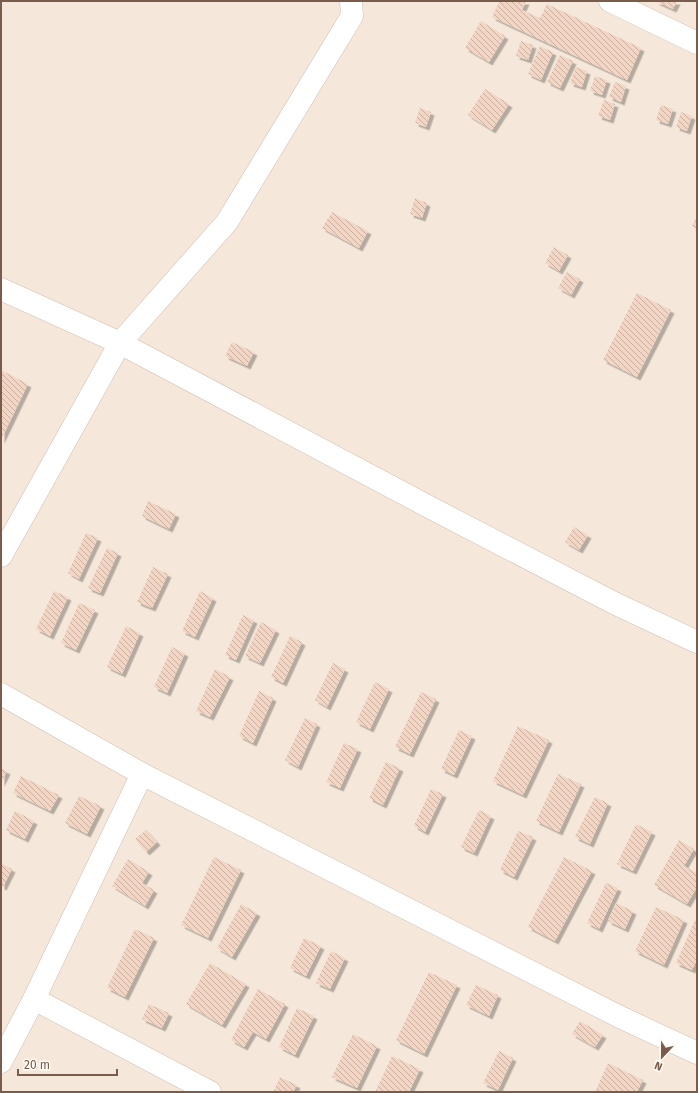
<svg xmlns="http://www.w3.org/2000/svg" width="698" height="1093" font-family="'Fira Sans',sans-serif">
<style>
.residential{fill:#f5e8da}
.building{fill:url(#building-back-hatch);filter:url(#shadow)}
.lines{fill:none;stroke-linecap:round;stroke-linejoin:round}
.minor-casing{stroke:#d1beb0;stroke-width:23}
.minor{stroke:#fff;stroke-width:22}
</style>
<defs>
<pattern id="building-back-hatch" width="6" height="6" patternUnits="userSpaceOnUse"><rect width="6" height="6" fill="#f3d5c3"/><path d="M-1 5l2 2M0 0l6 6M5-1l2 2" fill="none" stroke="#cab0a1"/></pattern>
<filter id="shadow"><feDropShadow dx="3.5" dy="3.5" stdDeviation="0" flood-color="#0004"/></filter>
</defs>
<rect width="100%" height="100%" fill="#fdf6ec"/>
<rect class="residential" x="1" y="1" width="696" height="1091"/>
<g class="building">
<path d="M 496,1 L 526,1 L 522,10 L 540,18 L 547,4 L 641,48 L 627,80 L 492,17 L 499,2 Z"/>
<path d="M 655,1 L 677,1 L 673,9 Z"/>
<path d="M 481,21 L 505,36 L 489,62 L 465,48 Z"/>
<path d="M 521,41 L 533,45 L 528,60 L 516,56 Z"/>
<path d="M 540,46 L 553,52 L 541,80 L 528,74 Z"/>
<path d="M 560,55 L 573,61 L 560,88 L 547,82 Z"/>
<path d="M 576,67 L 587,71 L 582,87 L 570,83 Z"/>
<path d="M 595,76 L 607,80 L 602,95 L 590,91 Z"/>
<path d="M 615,82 L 626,86 L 621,102 L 609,97 Z"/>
<path d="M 485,89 L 509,104 L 492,130 L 468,115 Z"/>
<path d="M 604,100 L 615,104 L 610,120 L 598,116 Z"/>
<path d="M 661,105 L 673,109 L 668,124 L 656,120 Z"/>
<path d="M 420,108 L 431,112 L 426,127 L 415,123 Z"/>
<path d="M 681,112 L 692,116 L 687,131 L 676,127 Z"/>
<path d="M 415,198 L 427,203 L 422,218 L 410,214 Z"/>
<path d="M 332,212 L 368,231 L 359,248 L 322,228 Z"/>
<path d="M 697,216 L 697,229 L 692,226 Z"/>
<path d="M 554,247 L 568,255 L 559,271 L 545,263 Z"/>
<path d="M 567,272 L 580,279 L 571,295 L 558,288 Z"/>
<path d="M 637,293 L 671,310 L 637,377 L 603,360 Z"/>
<path d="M 232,342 L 254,352 L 247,366 L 225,356 Z"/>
<path d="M 1,370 L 28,384 L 1,440 Z"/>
<path d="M 148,501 L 176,514 L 169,529 L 142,516 Z"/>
<path d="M 574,527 L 588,535 L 579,550 L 565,542 Z"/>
<path d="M 86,533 L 98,538 L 79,579 L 68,573 Z"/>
<path d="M 107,548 L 118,553 L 100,593 L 88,588 Z"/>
<path d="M 153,567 L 168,574 L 152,608 L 137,602 Z"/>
<path d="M 54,591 L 68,597 L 50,636 L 36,629 Z"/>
<path d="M 200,591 L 213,598 L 195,637 L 182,631 Z"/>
<path d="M 79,603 L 95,610 L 76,650 L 61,643 Z"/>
<path d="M 243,615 L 254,620 L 236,660 L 225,655 Z"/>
<path d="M 261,622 L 276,630 L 260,663 L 245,656 Z"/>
<path d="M 126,626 L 140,633 L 122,674 L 107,667 Z"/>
<path d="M 290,636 L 302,642 L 283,683 L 271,677 Z"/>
<path d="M 172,647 L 185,653 L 167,693 L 154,687 Z"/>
<path d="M 333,663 L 345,669 L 327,707 L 315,700 Z"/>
<path d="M 215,669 L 230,677 L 210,717 L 196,711 Z"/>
<path d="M 375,682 L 389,689 L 370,729 L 356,722 Z"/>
<path d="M 259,691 L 273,698 L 253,743 L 239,736 Z"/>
<path d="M 421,692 L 436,699 L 410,754 L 395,747 Z"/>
<path d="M 305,718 L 317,724 L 298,767 L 285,760 Z"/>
<path d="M 518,726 L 549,740 L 523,795 L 493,781 Z"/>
<path d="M 459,730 L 472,736 L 454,775 L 441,769 Z"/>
<path d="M 344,743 L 358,749 L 340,788 L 326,782 Z"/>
<path d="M 386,762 L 400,768 L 383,805 L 369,798 Z"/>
<path d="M 1,768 L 7,771 L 1,783 Z"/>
<path d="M 558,774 L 581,784 L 559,832 L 536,821 Z"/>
<path d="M 21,776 L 59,795 L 50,811 L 13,793 Z"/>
<path d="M 431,789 L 443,794 L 425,832 L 414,826 Z"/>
<path d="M 79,796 L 101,806 L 87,834 L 65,823 Z"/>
<path d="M 595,797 L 608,803 L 590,844 L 575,837 Z"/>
<path d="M 479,810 L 491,816 L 474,853 L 461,847 Z"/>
<path d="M 15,811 L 34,821 L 25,839 L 6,830 Z"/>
<path d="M 636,824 L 652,832 L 633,871 L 617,864 Z"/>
<path d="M 146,830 L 157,842 L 146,852 L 135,839 Z"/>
<path d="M 518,831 L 533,837 L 514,877 L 500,870 Z"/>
<path d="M 679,840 L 694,849 L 684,866 L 697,873 L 697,887 L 687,904 L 654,885 Z"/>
<path d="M 214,857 L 241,870 L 208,938 L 181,925 Z"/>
<path d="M 564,857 L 592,871 L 555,941 L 528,927 Z"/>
<path d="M 128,859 L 149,872 L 142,883 L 154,890 L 145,906 L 112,886 Z"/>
<path d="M 1,863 L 12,869 L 3,887 L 1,886 Z"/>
<path d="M 606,883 L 618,888 L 599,929 L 587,923 Z"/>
<path d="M 616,903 L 633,911 L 625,929 L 608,921 Z"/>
<path d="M 241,904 L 257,913 L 232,957 L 217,948 Z"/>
<path d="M 656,907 L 684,920 L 664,965 L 635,951 Z"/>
<path d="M 695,920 L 697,921 L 697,960 L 692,970 L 676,963 Z"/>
<path d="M 135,929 L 154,938 L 125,997 L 107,988 Z"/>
<path d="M 304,938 L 321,946 L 306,976 L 290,968 Z"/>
<path d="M 331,951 L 345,958 L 330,989 L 316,983 Z"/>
<path d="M 210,963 L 246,984 L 222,1025 L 186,1004 Z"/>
<path d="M 429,972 L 457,985 L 424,1054 L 396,1040 Z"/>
<path d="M 476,985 L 498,995 L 489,1016 L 466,1005 Z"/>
<path d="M 258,989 L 285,1004 L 266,1039 L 253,1032 L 244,1047 L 231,1040 Z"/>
<path d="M 149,1004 L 169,1013 L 162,1028 L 142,1019 Z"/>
<path d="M 297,1008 L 314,1016 L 295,1055 L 279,1047 Z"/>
<path d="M 580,1021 L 603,1035 L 595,1047 L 572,1034 Z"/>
<path d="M 353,1034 L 377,1046 L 357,1088 L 332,1077 Z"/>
<path d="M 499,1051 L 513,1058 L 498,1090 L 483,1083 Z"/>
<path d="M 392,1056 L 420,1069 L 409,1092 L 375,1092 Z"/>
<path d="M 608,1063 L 643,1080 L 637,1092 L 595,1092 Z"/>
<path d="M 280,1077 L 297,1085 L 293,1092 L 273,1092 Z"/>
</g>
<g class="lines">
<defs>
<g id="minor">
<path d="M 610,1 L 697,43"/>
<path d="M 1,289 L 120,343 L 433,509 L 614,603 L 697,642"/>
<path d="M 1,556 L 120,343 L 227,222 L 352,16 L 351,1"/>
<path d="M 1,694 L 142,774 L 620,1017 L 697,1053"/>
<path d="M 34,999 L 210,1092"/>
<path d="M 1,1062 L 34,999 L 142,774"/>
</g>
</defs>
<use href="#minor" class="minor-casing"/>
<use href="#minor" class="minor"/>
</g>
<rect width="698" height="1093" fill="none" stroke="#7a5c4d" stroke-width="4"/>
<g transform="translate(662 1057) rotate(202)" stroke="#fffaf3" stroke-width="3" paint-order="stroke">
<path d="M0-3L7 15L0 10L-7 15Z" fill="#7a5c4d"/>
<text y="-6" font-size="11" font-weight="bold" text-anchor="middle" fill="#7a5c4d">N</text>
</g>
<path d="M18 1069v6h99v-6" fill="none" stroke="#7a5c4d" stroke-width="2"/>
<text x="24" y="1069" font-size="12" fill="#7a5c4d" stroke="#fffaf3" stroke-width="3" paint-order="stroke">20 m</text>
</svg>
